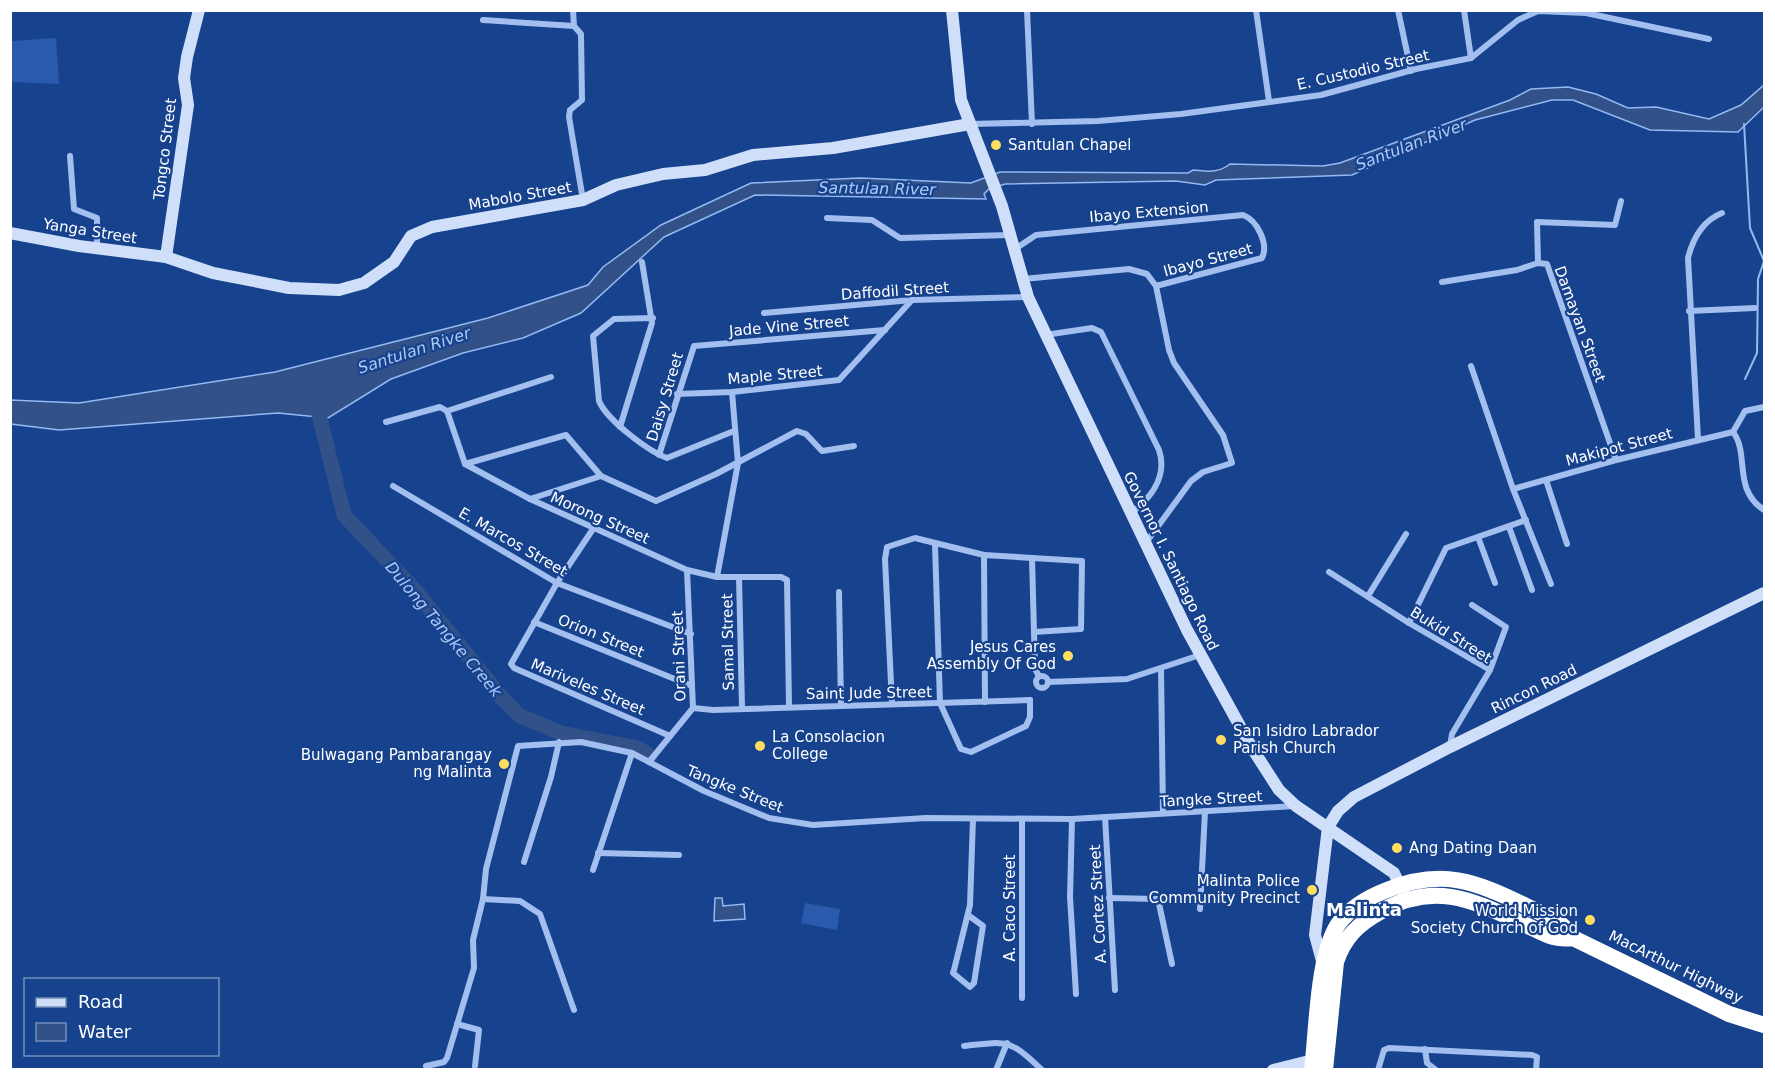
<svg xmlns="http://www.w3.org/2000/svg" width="1775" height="1080" font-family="'DejaVu Sans',sans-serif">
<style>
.green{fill:#295aab}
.water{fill:#325189;stroke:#94b9f2;stroke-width:1.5}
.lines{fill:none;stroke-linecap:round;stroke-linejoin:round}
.stream{stroke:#94b9f2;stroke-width:2}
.river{stroke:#325189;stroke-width:15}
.street{stroke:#a2bfef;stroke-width:6}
.secondary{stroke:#cfdffa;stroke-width:12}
.highway{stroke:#fff;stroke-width:16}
.poi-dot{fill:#ffdd60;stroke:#17428d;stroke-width:2}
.labels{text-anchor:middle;stroke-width:4.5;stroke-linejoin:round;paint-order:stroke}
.street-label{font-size:15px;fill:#fff;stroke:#17428d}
.poi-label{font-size:15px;fill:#fff;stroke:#17428d;text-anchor:start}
.water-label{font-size:16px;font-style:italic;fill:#aec9f6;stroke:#17428d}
.quarter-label{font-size:18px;font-weight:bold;fill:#fff;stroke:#17428d}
</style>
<rect width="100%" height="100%" fill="#17428d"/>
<g class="green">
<path d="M 56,38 L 59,84 L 12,82 L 11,41 Z"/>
<path d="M 805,903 L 840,909 L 837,930 L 801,923 Z"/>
</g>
<g class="water">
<path d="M 1764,85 L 1764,107 L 1738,132 L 1650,130 L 1573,100 L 1552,100 L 1475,120 L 1352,175 L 1216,180 L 1205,185 L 1176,181 L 1005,184 L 989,189 L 984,194 L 986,199 L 755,195 L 664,237 L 581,313 L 523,338 L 463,353 L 391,379 L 328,418 L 278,413 L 59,430 L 11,424 L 11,400 L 79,403 L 275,372 L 488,318 L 588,285 L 603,267 L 661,225 L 751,183 L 860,178 L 971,183 L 1000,172 L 1188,173 L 1193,170 C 1207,171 1217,174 1230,164 L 1323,166 L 1340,163 L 1510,100 L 1531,89 L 1568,87 L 1596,94 L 1628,108 L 1656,107 L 1709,119 L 1741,105 Z"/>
<path d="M 715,898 L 722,898 L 723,906 L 744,904 L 745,919 L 714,921 Z"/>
</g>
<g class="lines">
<path class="stream" d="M 1744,124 L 1750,228 L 1764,261 L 1758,279 L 1757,353 L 1745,379"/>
<path class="river" d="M 315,399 L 344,515 L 414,589 L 502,698 L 520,716 L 561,733 L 638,748 L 650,756"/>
<g class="street">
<path d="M 573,10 L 574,26 L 581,34 L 582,100 L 570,110 L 569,117 L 583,200"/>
<path d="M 1027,10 L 1032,124"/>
<path d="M 1256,10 L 1269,101"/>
<path d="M 1398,10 L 1411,71"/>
<path d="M 1464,10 L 1471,58"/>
<path d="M 483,20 L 574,26"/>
<path d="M 970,124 L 1098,121 L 1181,114 L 1321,95 L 1416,69 L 1471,58 L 1518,20 L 1538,11 L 1586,13 L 1709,39"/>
<path d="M 70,156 L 74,209 L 97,218 L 97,248"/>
<path d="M 827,218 L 872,220 L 900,238 L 1010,235"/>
<path d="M 1015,249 L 1036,235 L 1243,215 C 1257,220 1269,244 1262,258 L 1156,286"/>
<path d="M 1538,263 L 1537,222 L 1615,225 L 1621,201"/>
<path d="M 1023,279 L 1129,269 L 1147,274 L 1156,286 L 1169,350 L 1174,363 L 1223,435 L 1232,463 L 1203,472 L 1191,481 L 1145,544"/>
<path d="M 1442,282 L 1517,270 L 1538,263 L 1547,264 L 1616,460"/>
<path d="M 1689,311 L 1755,308"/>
<path d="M 764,313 L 912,300 L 1028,297"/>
<path d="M 653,318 L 614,319 L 593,336 L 599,401 C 607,420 648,451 667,458 L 734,431"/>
<path d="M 1045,335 L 1092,328 L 1101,332 L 1159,450 C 1168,477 1150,499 1130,514"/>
<path d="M 1471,366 L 1513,489 L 1551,584"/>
<path d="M 677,394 L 732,392 L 839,380 L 912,300"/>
<path d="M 447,411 L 465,464 L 530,499 L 687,570 L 717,577 L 781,577 L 787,580 L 789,706"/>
<path d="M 447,411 L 551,377"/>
<path d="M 386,422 L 440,407 L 447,411"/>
<path d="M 620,427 L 652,323 L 642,262"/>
<path d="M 1733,432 C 1750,454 1732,489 1764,510"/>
<path d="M 1733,432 L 1745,411 L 1764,407"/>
<path d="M 1698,439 L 1688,258 C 1693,238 1702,221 1722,213"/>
<path d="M 659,455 L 694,346 L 885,330"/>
<path d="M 465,464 L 566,435 L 601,476 L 656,501 L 716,474 L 797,431 L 806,434 L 822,451 L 854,446"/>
<path d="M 1546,480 L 1567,544"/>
<path d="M 393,486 L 557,583 L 691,634"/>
<path d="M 1513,489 L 1616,460 L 1733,432"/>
<path d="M 530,499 L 601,476"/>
<path d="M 1509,527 L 1532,590"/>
<path d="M 593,529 L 557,583 L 511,664 L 514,668 L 670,736"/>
<path d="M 1478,537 L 1495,583"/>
<path d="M 935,545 L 940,703 L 961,749 L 971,752 L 1026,726 L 1030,717 L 1030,700"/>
<path d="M 984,555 L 985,702"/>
<path d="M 1032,558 L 1035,669 L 1039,676"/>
<path d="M 1329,572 L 1409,623 L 1490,670 L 1452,734 L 1450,746"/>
<path d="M 717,577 L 738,463 L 732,392"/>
<path d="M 739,577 L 742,707"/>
<path d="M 839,592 L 841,705"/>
<path d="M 1368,596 L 1406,534"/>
<path d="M 1472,605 L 1506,627 L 1490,670"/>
<path d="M 534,622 L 692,686"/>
<path d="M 1409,623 L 1446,548 L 1526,520"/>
<path d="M 1161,669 L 1163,813"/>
<circle cx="1042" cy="682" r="6"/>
<path d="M 1048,682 L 1127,679 L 1200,655"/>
<path d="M 892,704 L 885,559 L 887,547 L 915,538 L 984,555 L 1082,561 L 1081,629 L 1034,632"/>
<path d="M 693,708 L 713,710 L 1030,700"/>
<path d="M 649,762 L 693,708 L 687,570"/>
<path d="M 1105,817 L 1115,990"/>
<path d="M 1072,819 L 1070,897 L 1076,994"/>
<path d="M 598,853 L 679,855"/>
<path d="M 524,862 L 551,777 L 559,742"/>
<path d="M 593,870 L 632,753"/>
<path d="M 1109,898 L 1158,899 L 1172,964"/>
<path d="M 483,899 L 520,901 L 540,914 L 574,1010"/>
<path d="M 1200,909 L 1205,811"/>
<path d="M 968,915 L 983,926 L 974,983 L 970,987 L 953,973 L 954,970 L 970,905 L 973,819"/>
<path d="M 1022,998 L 1022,819"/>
<path d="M 457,1024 L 479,1030 L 475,1066"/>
<path d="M 964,1046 C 1007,1041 1010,1039 1042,1070"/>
<path d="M 1425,1049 L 1427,1063 L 1436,1070"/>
<path d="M 426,1066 L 444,1062 L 447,1058 L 474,968 L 473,940 L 483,899 L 486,869 L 518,746 L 581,742 L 632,753 L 704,791 L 769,818 L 813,825 L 926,818 L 1072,819 L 1295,806"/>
<path d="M 996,1070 L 1007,1043"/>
<path d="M 1378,1070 L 1384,1050 L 1389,1048 L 1532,1055 L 1537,1057 L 1536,1070"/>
</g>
<g class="secondary">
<path d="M 952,10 L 961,100 L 1002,206 L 1028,297 L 1187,630 L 1252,748 L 1279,790 L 1296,806 L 1394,873 L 1403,892"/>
<path d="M 10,233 L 79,246 L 166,257 L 213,273 L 289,288 L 339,290 L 364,283 L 394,262 L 411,236 L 432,227 L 583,200 L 616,185 L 663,174 L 705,170 L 753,155 L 833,148 L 970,124"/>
<path d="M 166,257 L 188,105 L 184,78 L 187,57 L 199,10"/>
<path d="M 1322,961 L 1315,935 L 1328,827 L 1338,811 L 1354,797 L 1450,747 L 1764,593"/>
<path d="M 1273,1070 L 1313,1060"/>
</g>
<g class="highway">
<path d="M 1312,1070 C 1317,1030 1317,954 1339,923 C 1351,907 1369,897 1387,890 C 1441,868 1476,881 1526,906 C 1544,915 1562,920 1573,938 L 1729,1014 L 1764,1025"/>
<path d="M 1325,1070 L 1336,962 C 1344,938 1358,924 1380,912 C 1435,880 1474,901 1526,925 C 1543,933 1554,941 1573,938"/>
</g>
</g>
<g class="poi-dot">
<circle cx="996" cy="145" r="6"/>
<circle cx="1068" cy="656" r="6"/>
<circle cx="1221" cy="740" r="6"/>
<circle cx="760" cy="746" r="6"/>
<circle cx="504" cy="764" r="6"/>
<circle cx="1397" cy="848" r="6"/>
<circle cx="1312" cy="890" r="6"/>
<circle cx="1590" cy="920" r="6"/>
</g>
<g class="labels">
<g class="street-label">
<text transform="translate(1363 70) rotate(-13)" y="5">E. Custodio Street</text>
<text transform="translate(165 149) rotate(-83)" y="5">Tongco Street</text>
<text transform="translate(520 196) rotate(-10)" y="5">Mabolo Street</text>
<text transform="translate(1149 212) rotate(-5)" y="5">Ibayo Extension</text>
<text transform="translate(90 231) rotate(9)" y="5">Yanga Street</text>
<text transform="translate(1208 260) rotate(-15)" y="5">Ibayo Street</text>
<text transform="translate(895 291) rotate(-4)" y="5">Daffodil Street</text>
<text transform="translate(1580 324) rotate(70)" y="5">Damayan Street</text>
<text transform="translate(789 326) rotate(-5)" y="5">Jade Vine Street</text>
<text transform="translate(775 375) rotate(-5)" y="5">Maple Street</text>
<text transform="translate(665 397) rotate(-73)" y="5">Daisy Street</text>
<text transform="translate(1619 447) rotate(-15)" y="5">Makipot Street</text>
<text transform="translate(600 518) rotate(24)" y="5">Morong Street</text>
<text transform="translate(513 542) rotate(30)" y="5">E. Marcos Street</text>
<text transform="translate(1171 561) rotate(64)" y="5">Governor I. Santiago Road</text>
<text transform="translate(1451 635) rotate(32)" y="5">Bukid Street</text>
<text transform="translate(601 636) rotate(22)" y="5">Orion Street</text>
<text transform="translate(728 642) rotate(-91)" y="5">Samal Street</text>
<text transform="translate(679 656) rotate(-92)" y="5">Orani Street</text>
<text transform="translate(588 687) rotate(23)" y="5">Mariveles Street</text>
<text transform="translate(1534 689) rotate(-26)" y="5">Rincon Road</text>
<text transform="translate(869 693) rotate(-1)" y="5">Saint Jude Street</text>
<text transform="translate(735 789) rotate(22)" y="5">Tangke Street</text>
<text transform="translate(1211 799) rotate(-3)" y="5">Tangke Street</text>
<text transform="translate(1098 904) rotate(-93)" y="5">A. Cortez Street</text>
<text transform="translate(1010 908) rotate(-90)" y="5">A. Caco Street</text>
<text transform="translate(1676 967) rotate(26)" y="5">MacArthur Highway</text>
</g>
<g class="poi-label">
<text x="1008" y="150">Santulan Chapel</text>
<text x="1056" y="652" text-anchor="end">Jesus Cares<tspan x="1056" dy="17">Assembly Of God</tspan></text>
<text x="1233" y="736">San Isidro Labrador<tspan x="1233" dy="17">Parish Church</tspan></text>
<text x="772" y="742">La Consolacion<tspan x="772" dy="17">College</tspan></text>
<text x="492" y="760" text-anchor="end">Bulwagang Pambarangay<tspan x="492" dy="17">ng Malinta</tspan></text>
<text x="1409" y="853">Ang Dating Daan</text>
<text x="1300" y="886" text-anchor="end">Malinta Police<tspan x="1300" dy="17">Community Precinct</tspan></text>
<text x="1578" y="916" text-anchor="end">World Mission<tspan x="1578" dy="17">Society Church of God</tspan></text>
</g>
<g class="water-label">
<text transform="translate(1411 144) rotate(-21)" y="6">Santulan River</text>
<text transform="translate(877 188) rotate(1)" y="6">Santulan River</text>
<text transform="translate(414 350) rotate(-18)" y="6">Santulan River</text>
<text transform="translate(444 629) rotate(50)" y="6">Dulong Tangke Creek</text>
</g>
<g class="quarter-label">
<text x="1364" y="916">Malinta</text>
</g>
</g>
<rect width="1775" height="1080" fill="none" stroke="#ffffff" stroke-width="24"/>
<rect x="24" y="978" width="195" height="78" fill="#17428d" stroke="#748ebb" stroke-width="1.5"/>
<rect x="36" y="998" width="30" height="9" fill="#cfdffa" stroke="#748ebb" stroke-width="1.5"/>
<text x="78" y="1008" font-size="18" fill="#ffffff">Road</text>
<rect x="36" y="1023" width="30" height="18" fill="#325189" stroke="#748ebb" stroke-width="1.5"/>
<text x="78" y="1038" font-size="18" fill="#ffffff">Water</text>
</svg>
